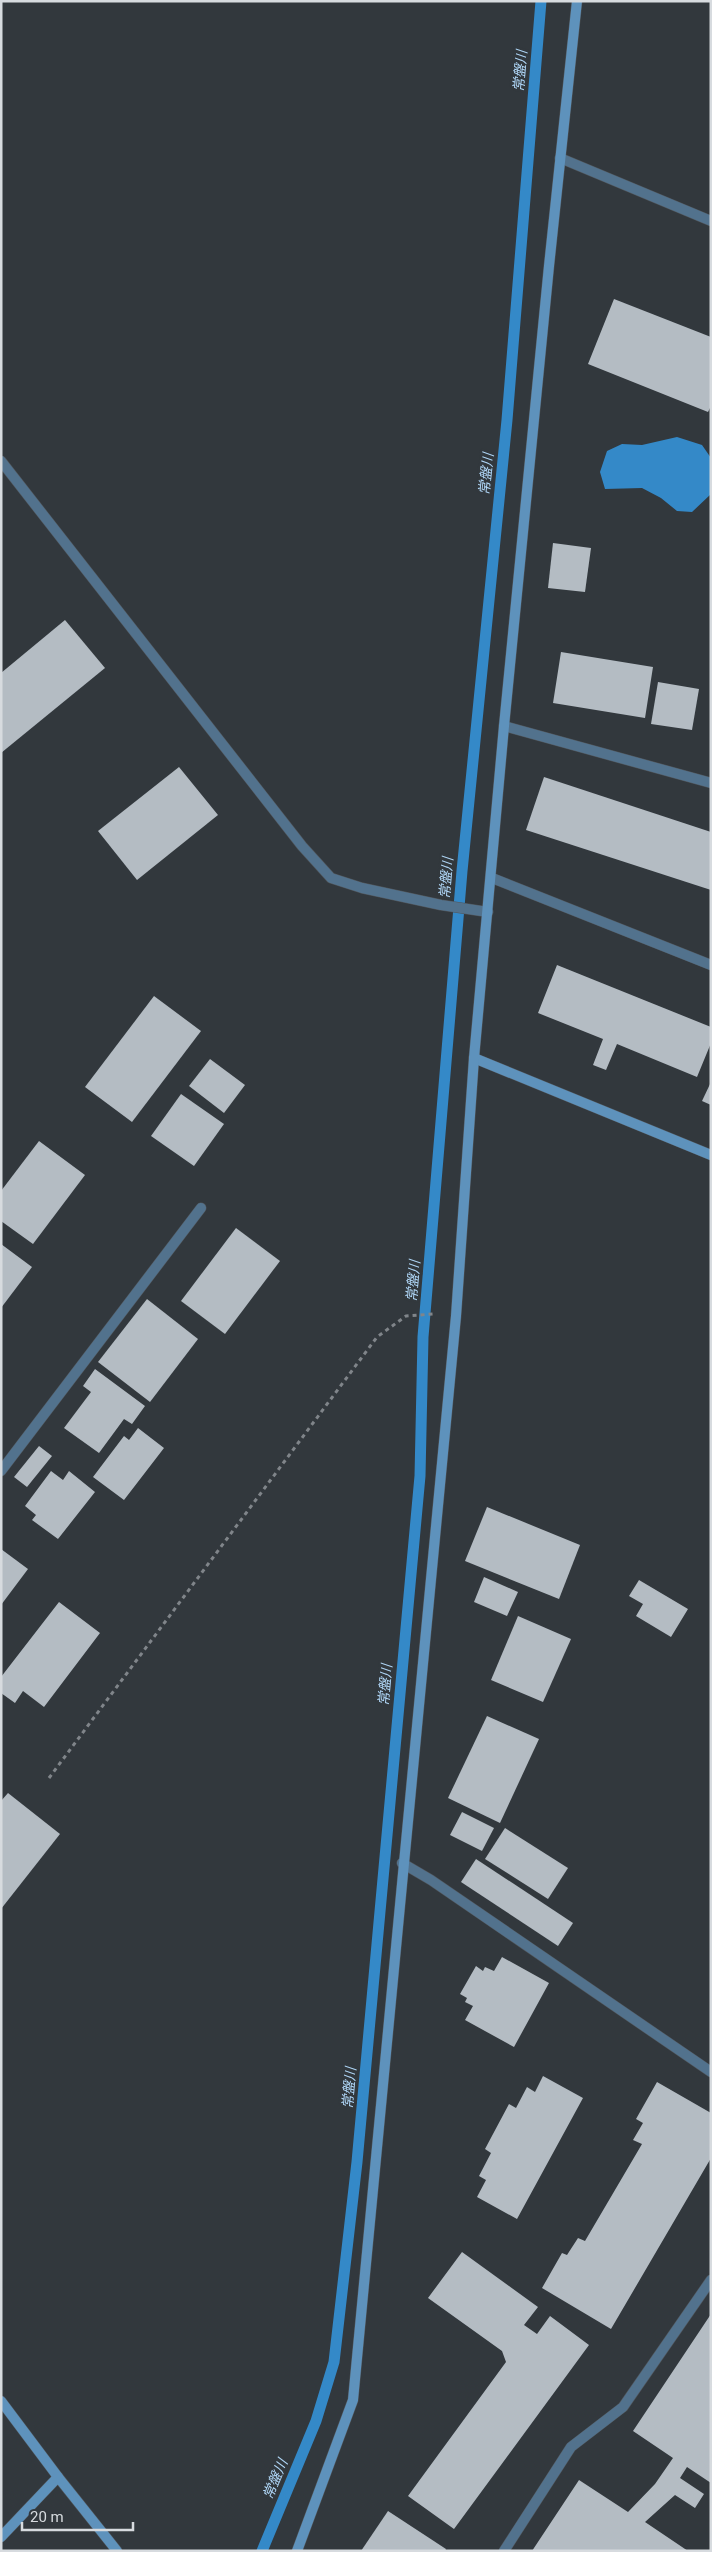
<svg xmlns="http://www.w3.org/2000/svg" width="712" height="2552" font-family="Roboto,'Noto Sans JP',sans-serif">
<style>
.water{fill:#3489c8}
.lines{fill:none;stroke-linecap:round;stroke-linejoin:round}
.stream{stroke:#3489c8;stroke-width:11}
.building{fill:#b4bcc3}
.lane-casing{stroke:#50555a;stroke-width:11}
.street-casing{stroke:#50555a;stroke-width:11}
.secondary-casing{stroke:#50555a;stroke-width:11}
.path{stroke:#80858a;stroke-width:3;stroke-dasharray:4 4;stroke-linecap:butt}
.lane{stroke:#52728d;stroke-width:10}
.street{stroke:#52728d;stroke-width:10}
.secondary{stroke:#5e92bc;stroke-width:10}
.labels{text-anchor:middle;stroke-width:5;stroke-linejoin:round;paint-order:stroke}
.water-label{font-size:14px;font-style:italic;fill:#b0d7f8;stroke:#32383d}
</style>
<rect width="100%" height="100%" fill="#32383d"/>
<path class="water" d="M 677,437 L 702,445 L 711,458 L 711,494 L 692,512 L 677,511 L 661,498 L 642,488 L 605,489 L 600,472 L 607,451 L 622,444 L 642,445 Z"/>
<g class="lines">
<path class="stream" d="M 262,2551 L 316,2421 L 334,2362 L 357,2162 L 420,1476 L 423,1337 L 462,871 L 507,420 L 541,1"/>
</g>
<g class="building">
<path d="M 614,299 L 711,337 L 711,406 L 708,412 L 588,364 Z"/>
<path d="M 553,543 L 591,548 L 585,592 L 548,588 Z"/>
<path d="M 65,620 L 105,668 L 1,753 L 1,673 Z"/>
<path d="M 561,652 L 653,667 L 645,718 L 553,703 Z"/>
<path d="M 658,682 L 699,689 L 692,730 L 651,724 Z"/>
<path d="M 179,767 L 218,815 L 137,880 L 98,831 Z"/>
<path d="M 544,777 L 711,832 L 711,890 L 526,830 Z"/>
<path d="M 557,965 L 711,1027 L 711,1043 L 697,1077 L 617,1044 L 606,1070 L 593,1065 L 603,1039 L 538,1013 Z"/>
<path d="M 154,996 L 201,1031 L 132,1122 L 85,1087 Z"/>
<path d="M 210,1059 L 245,1085 L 224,1113 L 189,1086 Z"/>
<path d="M 711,1082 L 711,1105 L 702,1101 Z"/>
<path d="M 181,1094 L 224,1124 L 194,1166 L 151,1136 Z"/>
<path d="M 39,1141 L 85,1175 L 33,1244 L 1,1221 L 1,1191 Z"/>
<path d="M 236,1228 L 280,1261 L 225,1334 L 181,1301 Z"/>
<path d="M 1,1244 L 32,1267 L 1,1308 Z"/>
<path d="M 147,1299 L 198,1339 L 150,1402 L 98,1362 Z"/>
<path d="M 95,1369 L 145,1406 L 132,1424 L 124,1419 L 99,1453 L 64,1428 L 91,1392 L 83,1386 Z"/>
<path d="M 138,1428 L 164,1448 L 124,1500 L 93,1477 L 124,1436 L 129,1440 Z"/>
<path d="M 39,1446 L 52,1456 L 27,1487 L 14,1477 Z"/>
<path d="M 51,1471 L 63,1480 L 69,1471 L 95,1492 L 58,1539 L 32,1520 L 36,1515 L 25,1506 Z"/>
<path d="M 487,1507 L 580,1545 L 559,1599 L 465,1561 Z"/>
<path d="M 1,1549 L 28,1569 L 1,1605 Z"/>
<path d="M 484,1577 L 518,1592 L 507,1616 L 474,1602 Z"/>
<path d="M 639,1580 L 688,1609 L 671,1637 L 636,1616 L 643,1604 L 629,1596 Z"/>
<path d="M 59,1602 L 100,1633 L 44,1707 L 23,1691 L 15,1703 L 1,1693 L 1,1677 Z"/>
<path d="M 518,1616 L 571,1639 L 543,1702 L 491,1680 Z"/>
<path d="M 487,1716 L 539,1739 L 500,1823 L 448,1798 Z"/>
<path d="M 8,1793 L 60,1834 L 1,1909 L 1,1801 Z"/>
<path d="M 462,1812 L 494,1828 L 482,1851 L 450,1835 Z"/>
<path d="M 505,1828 L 568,1868 L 548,1899 L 485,1859 Z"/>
<path d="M 476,1859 L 573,1923 L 558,1946 L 461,1882 Z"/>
<path d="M 502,1957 L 549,1983 L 514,2047 L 465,2020 L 473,2006 L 465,2002 L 467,1998 L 460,1994 L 476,1966 L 483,1971 L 485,1967 L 494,1971 Z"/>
<path d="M 543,2076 L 583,2098 L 517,2219 L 477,2197 L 486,2180 L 479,2176 L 491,2153 L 485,2149 L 509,2104 L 516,2108 L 527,2087 L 535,2092 Z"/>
<path d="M 657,2082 L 711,2113 L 711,2158 L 611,2329 L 542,2288 L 562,2253 L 567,2255 L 578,2238 L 585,2241 L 642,2144 L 633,2140 L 643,2123 L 636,2119 Z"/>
<path d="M 462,2252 L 538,2307 L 524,2325 L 537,2334 L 550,2316 L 589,2345 L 454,2529 L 408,2496 L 506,2362 L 502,2351 L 428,2298 Z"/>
<path d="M 711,2314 L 711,2483 L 687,2467 L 680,2478 L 704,2494 L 695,2508 L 675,2495 L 645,2522 L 688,2551 L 532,2551 L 579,2480 L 628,2512 L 655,2484 L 673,2458 L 633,2431 Z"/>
<path d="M 388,2511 L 446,2549 L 445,2551 L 361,2551 Z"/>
</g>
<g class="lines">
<defs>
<g id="lane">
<path d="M 560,158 L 711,221"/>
<path d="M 504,726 L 711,783"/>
<path d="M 492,878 L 711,965"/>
<path d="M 402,1863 L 431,1880 L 711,2072"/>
<path d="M 504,2551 L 571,2447 L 623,2407 L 711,2280"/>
</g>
<g id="street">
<path d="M 1,461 L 302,846 L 331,878 L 362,888 L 441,905 L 488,912"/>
<path d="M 1,1471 L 201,1208"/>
</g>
<g id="secondary">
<path d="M 474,1058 L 711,1155"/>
<path d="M 1,2401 L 58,2477 L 117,2551"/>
<path d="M 1,2537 L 58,2477"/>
<path d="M 297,2551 L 353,2400 L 456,1316 L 474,1058 L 504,726 L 549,266 L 577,1"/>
</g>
</defs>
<use href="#lane" class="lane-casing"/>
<use href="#street" class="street-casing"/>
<use href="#secondary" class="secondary-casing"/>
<path class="path" d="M 49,1778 L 377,1337 L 406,1316 L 433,1314"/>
<use href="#lane" class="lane"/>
<use href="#street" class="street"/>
<use href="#secondary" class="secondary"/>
</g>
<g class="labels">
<g class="water-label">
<text transform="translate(520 71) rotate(-85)" y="5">常盤川</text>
<text transform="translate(486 474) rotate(-84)" y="5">常盤川</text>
<text transform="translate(446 878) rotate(-85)" y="5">常盤川</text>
<text transform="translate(413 1281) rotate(-85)" y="5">常盤川</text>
<text transform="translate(385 1685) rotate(-85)" y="5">常盤川</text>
<text transform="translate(349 2088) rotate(-85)" y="5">常盤川</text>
<text transform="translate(275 2479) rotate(-67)" y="5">常盤川</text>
</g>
</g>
<rect width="712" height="2552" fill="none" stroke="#d7dbdf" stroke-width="5"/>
<path d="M22 2522v8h111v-8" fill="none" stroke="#d7dbdf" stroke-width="2.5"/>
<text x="30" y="2522" font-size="15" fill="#d7dbdf" stroke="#32383d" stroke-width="4" paint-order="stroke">20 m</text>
</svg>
